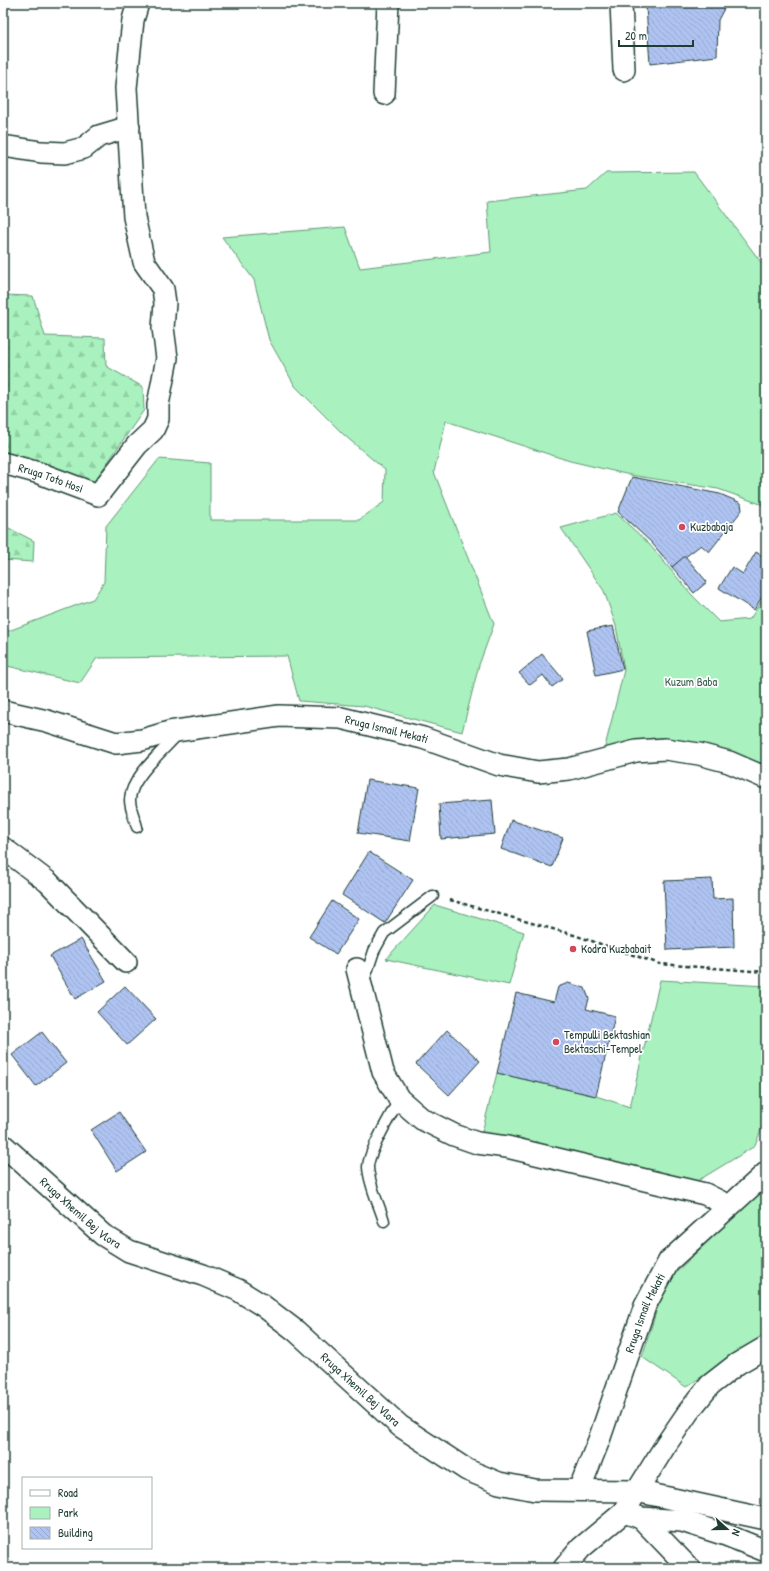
<svg xmlns="http://www.w3.org/2000/svg" width="769" height="1571" font-family="'Patrick Hand',sans-serif">
<style>
.green{fill:#a9f1be;stroke:#649779}
.forest{fill:url(#forest-firs);stroke:#649779}
.building{fill:url(#building-back-hatch);stroke:#1f3d34}
.lines{fill:none;stroke-linecap:round;stroke-linejoin:round}
.service-casing{stroke:#1f3d34;stroke-width:13}
.minor-casing{stroke:#1f3d34;stroke-width:24}
.path{stroke:#1f3d34;stroke-width:2.5;stroke-dasharray:4 3;stroke-linecap:butt}
.service{stroke:#fff;stroke-width:10}
.minor{stroke:#fff;stroke-width:21}
.poi-dot{fill:#d1495b;stroke:#fff;stroke-width:1.5}
.labels{text-anchor:middle;stroke-width:3.5;stroke-linejoin:round;paint-order:stroke}
.street-label{font-size:12px;fill:#1f3d34;stroke:#fff}
.poi-label{font-size:12px;fill:#1f3d34;stroke:#fff;text-anchor:start}
.park-label{font-size:12px;fill:#3b6150;stroke:#fff}
</style>
<defs>
<pattern id="forest-firs" width="22" height="20" patternUnits="userSpaceOnUse"><rect width="22" height="20" fill="#a9f1be"/><path d="M5 1l3.5 6h-7zM16 11l3.5 6h-7z" fill="#91d0a4"/></pattern>
<pattern id="building-back-hatch" width="6" height="6" patternUnits="userSpaceOnUse"><rect width="6" height="6" fill="#afc3f2"/><path d="M-1 5l2 2M0 0l6 6M5-1l2 2" fill="none" stroke="#96a8d0"/></pattern>
</defs>
<rect width="100%" height="100%" fill="#fff"/>
<filter id="ink" filterUnits="userSpaceOnUse"><feTurbulence type="fractalNoise" baseFrequency=".025" numOctaves="2"/><feDisplacementMap in="SourceGraphic" scale="8" xChannelSelector="R" yChannelSelector="G"/><feConvolveMatrix kernelMatrix="1 2 1 2 8 2 1 2 1" color-interpolation-filters="sRGB"/></filter>
<g filter="url(#ink)">
<g class="green">
<path d="M 694,172 L 766,269 L 766,506 L 718,489 L 630,475 L 570,461 L 446,421 L 434,472 L 494,624 L 479,665 L 462,732 L 364,706 L 299,701 L 287,656 L 97,658 L 80,683 L 3,665 L 3,633 L 93,599 L 104,582 L 106,526 L 159,459 L 210,463 L 210,520 L 359,520 L 384,502 L 385,470 L 344,435 L 295,386 L 269,340 L 254,280 L 222,237 L 345,227 L 360,268 L 491,252 L 487,201 L 587,190 L 606,173 Z"/>
<path d="M 616,513 L 649,544 L 692,595 L 719,622 L 750,619 L 766,594 L 766,761 L 755,764 L 603,755 L 624,670 L 616,626 L 604,591 L 561,528 Z"/>
<path d="M 435,905 L 524,932 L 509,985 L 386,959 Z"/>
<path d="M 660,980 L 766,986 L 766,1117 L 755,1146 L 694,1183 L 481,1136 L 497,1073 L 596,1096 L 630,1107 Z"/>
<path d="M 766,1185 L 766,1335 L 686,1387 L 642,1357 L 665,1283 Z"/>
</g>
<g class="forest">
<path d="M 3,295 L 33,296 L 45,336 L 105,338 L 106,366 L 143,387 L 144,410 L 94,482 L 3,455 Z"/>
<path d="M 3,525 L 34,541 L 33,562 L 3,560 Z"/>
</g>
<g class="building">
<path d="M 648,3 L 727,3 L 718,20 L 717,56 L 650,64 L 646,7 Z"/>
<path d="M 632,477 L 720,494 L 741,503 L 742,510 L 709,552 L 701,545 L 672,567 L 651,542 L 618,512 Z"/>
<path d="M 756,552 L 766,558 L 766,590 L 754,610 L 719,588 L 732,567 L 743,574 Z"/>
<path d="M 685,556 L 707,582 L 694,593 L 672,567 Z"/>
<path d="M 613,626 L 623,669 L 596,675 L 587,631 Z"/>
<path d="M 542,654 L 563,679 L 552,687 L 543,675 L 530,685 L 519,673 Z"/>
<path d="M 367,780 L 419,788 L 410,841 L 358,833 Z"/>
<path d="M 492,800 L 495,834 L 441,839 L 439,804 Z"/>
<path d="M 511,820 L 563,838 L 552,867 L 501,849 Z"/>
<path d="M 369,852 L 413,880 L 385,923 L 342,895 Z"/>
<path d="M 712,879 L 713,899 L 733,898 L 734,947 L 667,950 L 664,881 Z"/>
<path d="M 332,901 L 359,919 L 336,954 L 309,937 Z"/>
<path d="M 81,939 L 106,981 L 75,999 L 50,956 Z"/>
<path d="M 568,983 L 585,988 L 589,999 L 586,1009 L 615,1016 L 596,1096 L 497,1073 L 516,993 L 554,1002 L 558,987 Z"/>
<path d="M 125,986 L 156,1019 L 127,1045 L 97,1012 Z"/>
<path d="M 447,1030 L 480,1061 L 449,1095 L 416,1064 Z"/>
<path d="M 42,1032 L 66,1063 L 36,1086 L 12,1055 Z"/>
<path d="M 119,1112 L 146,1152 L 117,1171 L 91,1130 Z"/>
</g>
<g class="lines">
<defs>
<g id="service">
<path d="M 137,827 C 135,819 130,809 130,800 C 130,778 164,750 178,734"/>
<path d="M 364,981 L 374,951 L 384,933 L 433,896"/>
<path d="M 384,1221 C 379,1204 369,1185 368,1167 C 368,1152 392,1114 399,1099"/>
</g>
<g id="minor">
<path d="M 621,3 L 624,70"/>
<path d="M 384,94 L 388,3"/>
<path d="M 3,146 L 41,152 L 65,153 L 84,148 L 99,136 L 129,127"/>
<path id="s1" d="M 3,463 L 39,473 L 98,495 L 137,445 L 153,430 L 158,419 L 158,405 L 167,358 L 163,328 L 165,303 L 163,289 L 144,262 L 134,217 L 126,88 L 133,20 L 138,3"/>
<path id="s2" d="M 3,711 L 47,721 L 116,743 L 142,740 L 169,732 L 279,716 L 341,718 L 423,738 L 499,765 L 538,772 L 569,769 L 636,751 L 665,749 L 699,754 L 729,762 L 766,778"/>
<path d="M 3,848 L 48,882 L 126,962"/>
<path d="M 357,969 L 383,1072 L 399,1099 L 422,1119 L 454,1135 L 477,1143 L 507,1147 L 662,1184 L 705,1194 L 729,1206"/>
<path id="s3" d="M 3,1145 L 103,1235 L 129,1251 L 203,1275 L 238,1290 L 262,1305 L 296,1331 L 400,1426 L 467,1470 L 499,1483 L 535,1490 L 636,1491 L 766,1519"/>
<path id="s4" d="M 579,1490 L 599,1440 L 645,1306 L 669,1261 L 766,1173"/>
<path d="M 624,1512 L 641,1518 L 682,1521 L 726,1535 L 766,1551"/>
<path d="M 641,1518 L 689,1568"/>
<path d="M 564,1568 L 581,1548 L 624,1512 L 665,1446 L 689,1411 L 710,1385 L 737,1364 L 766,1347"/>
</g>
</defs>
<use href="#service" class="service-casing"/>
<use href="#minor" class="minor-casing"/>
<path class="path" d="M 450,900 L 574,935 L 660,964 L 766,972"/>
<use href="#service" class="service"/>
<use href="#minor" class="minor"/>
</g>
</g>
<g class="poi-dot">
<circle cx="682" cy="527" r="4"/>
<circle cx="573" cy="949" r="4"/>
<circle cx="556" cy="1042" r="4"/>
</g>
<g class="labels">
<g class="street-label">
<text dy="4" stroke="none"><textPath href="#s1" startOffset="50">Rruga Toto Hosi</textPath></text>
<text dy="4" stroke="none"><textPath href="#s2" startOffset="392">Rruga Ismail Mekati</textPath></text>
<text dy="4" stroke="none"><textPath href="#s3" startOffset="103">Rruga Xhemil Bej Vlora</textPath></text>
<text dy="4" stroke="none"><textPath href="#s4" startOffset="189">Rruga Ismail Mekati</textPath></text>
<text dy="4" stroke="none"><textPath href="#s3" startOffset="439">Rruga Xhemil Bej Vlora</textPath></text>
</g>
<g class="poi-label">
<text x="690" y="531">Kuzbabaja</text>
<text x="581" y="953">Kodra Kuzbabait</text>
<text x="564" y="1039">Tempulli Bektashian<tspan x="564" dy="14">Bektaschi-Tempel</tspan></text>
</g>
<g class="park-label">
<text x="691" y="686">Kuzum Baba</text>
</g>
</g>
<rect width="769" height="1571" fill="none" stroke="#fff" stroke-width="16"/>
<rect x="8" y="8" width="753" height="1555" fill="none" stroke="#1f3d34" stroke-width="1.5" filter="url(#ink)"/>
<rect x="22" y="1477" width="130" height="72" fill="#ffffff" stroke="#a5b1ae"/>
<rect x="30" y="1490" width="20" height="6" fill="#ffffff" stroke="#a5b1ae"/>
<text x="58" y="1497" font-size="12" fill="#1f3d34">Road</text>
<rect x="30" y="1507" width="20" height="12" fill="#a9f1be" stroke="#a5b1ae"/>
<text x="58" y="1517" font-size="12" fill="#1f3d34">Park</text>
<rect x="30" y="1527" width="20" height="12" fill="url(#building-back-hatch)" stroke="#a5b1ae"/>
<text x="58" y="1537" font-size="12" fill="#1f3d34">Building</text>
<g transform="translate(727 1529) rotate(111)" stroke="#ffffff" stroke-width="3" paint-order="stroke">
<path d="M0-3L7 15L0 10L-7 15Z" fill="#1f3d34"/>
<text y="-6" font-size="11" font-weight="bold" text-anchor="middle" fill="#1f3d34">N</text>
</g>
<path d="M619 40v6h74v-6" fill="none" stroke="#1f3d34" stroke-width="2"/>
<text x="625" y="40" font-size="12" fill="#1f3d34" stroke="#ffffff" stroke-width="3" paint-order="stroke">20 m</text>
</svg>
